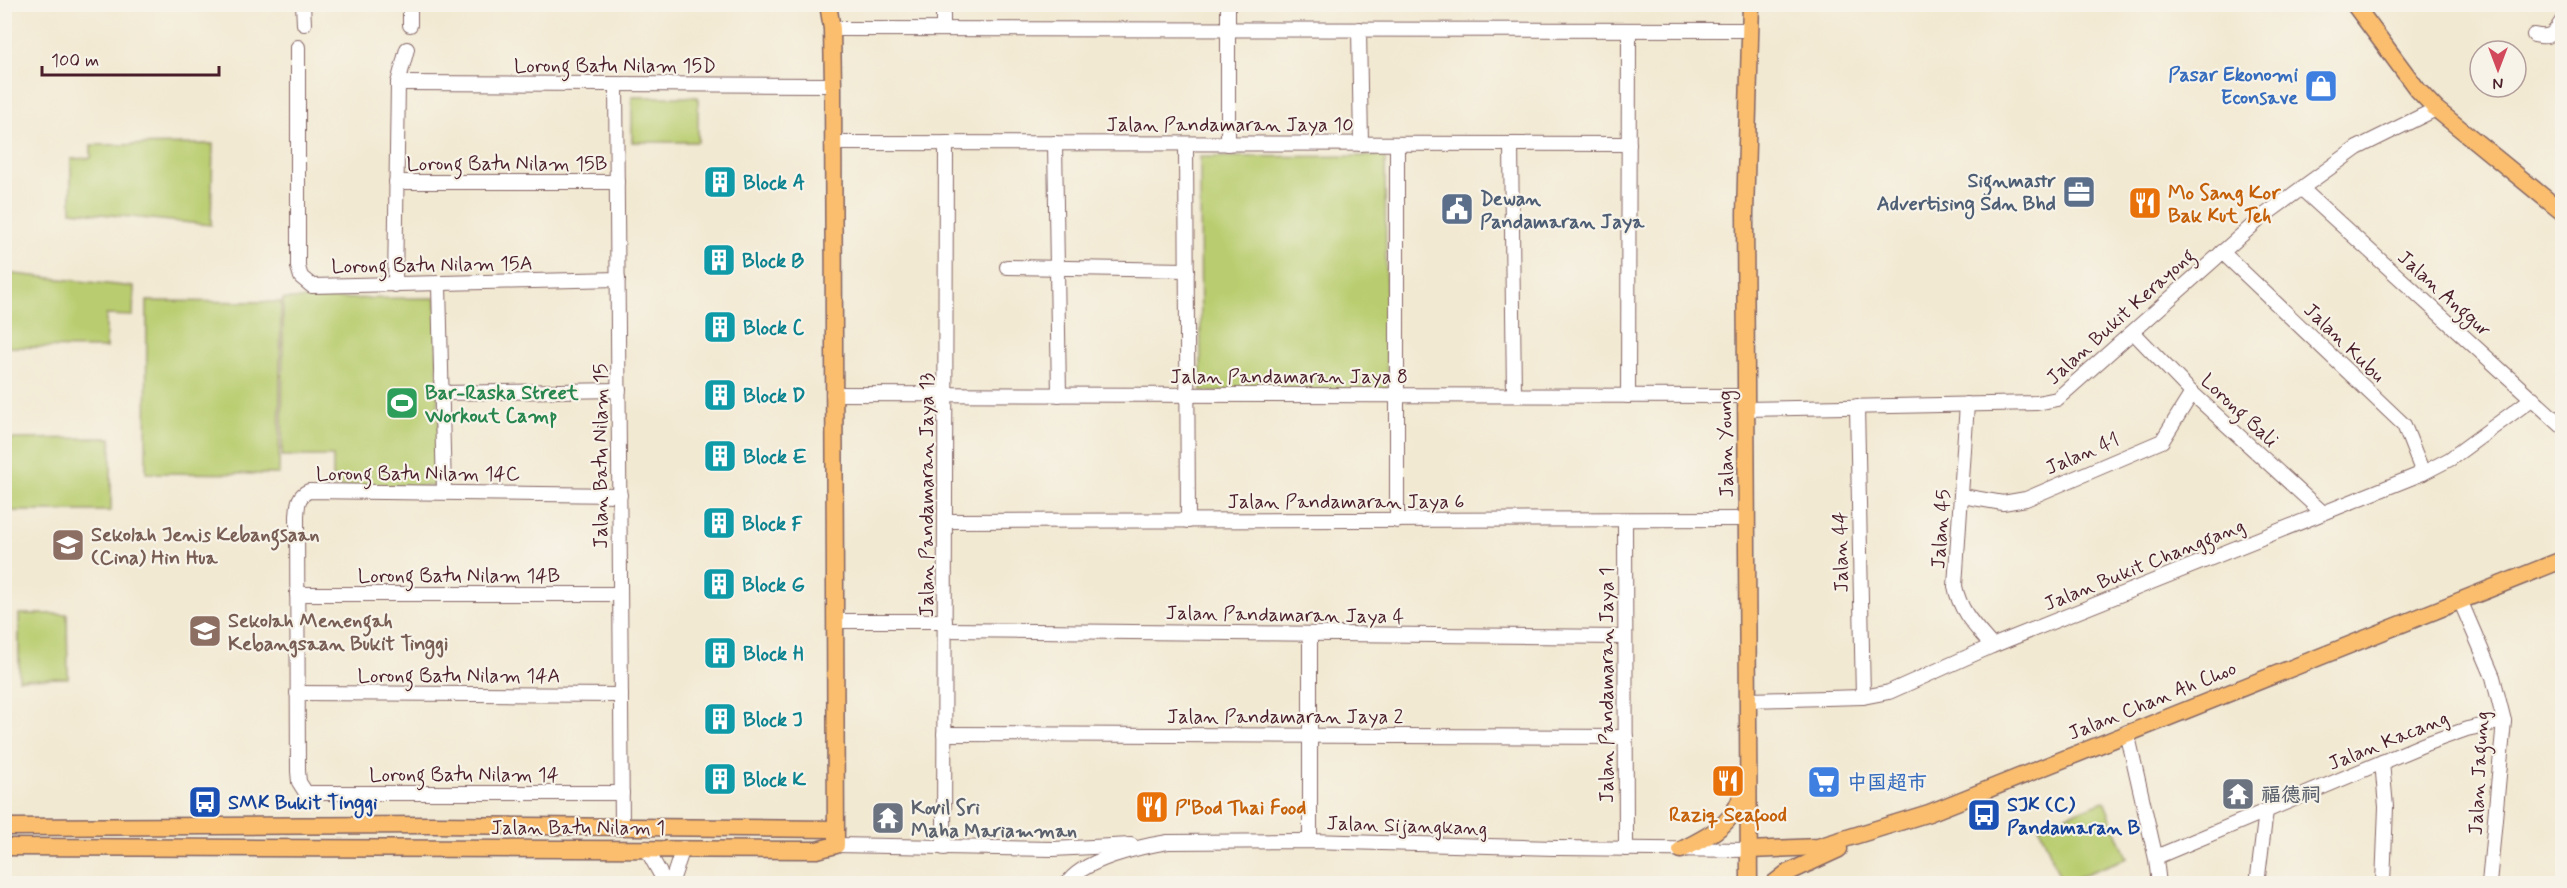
<svg xmlns="http://www.w3.org/2000/svg" width="2567" height="888" font-family="Mynerve,'LXGW WenKai TC',sans-serif">
<style>
.green{fill:#b9cd70;stroke:#82764e;stroke-width:1.5}
.lines{fill:none;stroke-linecap:round;stroke-linejoin:round}
.minor-casing{stroke:#856665;stroke-width:16}
.major-casing{stroke:#856665;stroke-width:19}
.minor{stroke:#fff;stroke-width:14}
.major{stroke:#fabe6e;stroke-width:16}
.labels{text-anchor:middle;stroke-width:4.5;stroke-linejoin:round;paint-order:stroke}
.street-label{font-size:20px;fill:#4a1f2b;stroke:#f7f3e8}
.shop-label{font-size:20px;font-weight:bold;fill:#366cbe;stroke:#f7f3e8;text-anchor:end}
.service-label{font-size:20px;font-weight:bold;fill:#4e5e75;stroke:#f7f3e8;text-anchor:end}
.culture-label{font-size:20px;font-weight:bold;fill:#0d838f;stroke:#f7f3e8;text-anchor:start}
.food-label{font-size:20px;font-weight:bold;fill:#c56008;stroke:#f7f3e8;text-anchor:start}
.leisure-label{font-size:20px;font-weight:bold;fill:#27864d;stroke:#f7f3e8;text-anchor:start}
.education-label{font-size:20px;font-weight:bold;fill:#785e54;stroke:#f7f3e8;text-anchor:start}
.worship-label{font-size:20px;font-weight:bold;fill:#5b616d;stroke:#f7f3e8;text-anchor:start}
.transit-label{font-size:20px;font-weight:bold;fill:#164399;stroke:#f7f3e8;text-anchor:start}
</style>
<rect width="100%" height="100%" fill="#f7f3e8"/>
<filter id="ink" filterUnits="userSpaceOnUse"><feTurbulence type="fractalNoise" baseFrequency=".0167" numOctaves="2"/><feDisplacementMap in="SourceGraphic" scale="12" xChannelSelector="R" yChannelSelector="G"/><feConvolveMatrix kernelMatrix="1 2 1 2 8 2 1 2 1" color-interpolation-filters="sRGB"/></filter>
<filter id="wash" filterUnits="userSpaceOnUse"><feTurbulence type="fractalNoise" baseFrequency=".008" numOctaves="4" result="noise"/><feDisplacementMap in="SourceGraphic" scale="24" xChannelSelector="R" yChannelSelector="G"/><feGaussianBlur stdDeviation="1.35" result="paint"/><feColorMatrix in="noise" values="0 0 0 0 0 0 0 0 0 0 0 0 0 0 0 0 0 1.4 0 .05"/><feComposite in="paint" operator="in"/></filter>
<g filter="url(#wash)">
<rect width="100%" height="100%" fill="#f2e9d2"/>
<g class="green">
<rect x="632" y="97" width="66" height="45"/>
<path d="M 213,144 L 211,225 L 71,211 L 71,159 L 91,158 L 91,145 Z"/>
<path d="M 1385,156 L 1387,391 L 1201,392 L 1200,157 Z"/>
<path d="M 5,273 L 134,287 L 133,316 L 106,315 L 106,348 L 5,347 Z"/>
<path d="M 436,298 L 440,486 L 333,487 L 333,456 L 282,456 L 283,299 Z"/>
<path d="M 147,301 L 281,302 L 279,474 L 146,473 Z"/>
<path d="M 111,438 L 111,511 L 5,511 L 5,439 Z"/>
<path d="M 19,614 L 67,614 L 68,678 L 19,679 Z"/>
<path d="M 2104,801 L 2127,858 L 2062,883 L 2039,826 Z"/>
</g>
</g>
<g filter="url(#ink)">
<g class="lines">
<defs>
<g id="minor">
<path d="M 303,4 L 304,24"/>
<path d="M 410,4 L 410,25"/>
<path d="M 943,4 L 943,29"/>
<path d="M 1228,4 L 1228,144"/>
<path d="M 832,29 L 1750,30"/>
<path d="M 1359,29 L 1361,144"/>
<path d="M 2534,35 C 2550,39 2554,34 2562,21"/>
<path d="M 298,47 L 298,267 L 301,277 L 312,286 L 618,279"/>
<path d="M 398,83 L 833,85"/>
<path d="M 616,84 L 622,827"/>
<path d="M 832,143 L 1629,144"/>
<path d="M 1055,143 L 1059,395"/>
<path d="M 1186,144 L 1188,521"/>
<path d="M 1397,144 L 1397,521"/>
<path d="M 1511,144 L 1514,395"/>
<path d="M 396,182 L 617,182"/>
<path d="M 2302,189 L 2562,426"/>
<path d="M 2222,252 L 2404,425 L 2423,473"/>
<path d="M 1007,267 L 1187,270"/>
<path d="M 395,285 L 398,83 L 407,49"/>
<path d="M 439,285 L 444,492"/>
<path d="M 2133,332 L 2192,393 L 2323,513"/>
<path d="M 442,393 L 619,390"/>
<path d="M 833,394 L 1745,396"/>
<path d="M 1628,396 L 1629,30"/>
<path d="M 1967,404 L 1955,586 C 1960,612 1975,626 1992,646"/>
<path d="M 1857,406 L 1863,697"/>
<path d="M 1745,409 L 2037,403 L 2057,399 L 2262,217 L 2357,148 L 2436,109"/>
<path d="M 620,495 L 309,491 C 297,496 298,505 297,516 L 298,771 L 299,782 L 306,793 L 622,793"/>
<path d="M 1962,496 L 2003,503 L 2026,499 L 2162,441 L 2192,393"/>
<path d="M 945,521 L 1747,519"/>
<path d="M 1625,521 L 1626,849"/>
<path d="M 297,594 L 620,594"/>
<path d="M 2460,600 L 2493,677 L 2504,721 L 2489,884"/>
<path d="M 835,621 L 945,621"/>
<path d="M 945,630 L 1625,637"/>
<path d="M 1310,634 L 1310,841"/>
<path d="M 297,693 L 621,695"/>
<path d="M 1748,700 L 1863,697 L 1889,692 L 1992,646 L 2423,473 L 2450,459 L 2533,398"/>
<path d="M 2127,732 L 2156,859 L 2159,884"/>
<path d="M 944,734 L 1626,737"/>
<path d="M 2382,762 L 2386,807 L 2383,884"/>
<path d="M 836,845 L 1053,849 L 1131,845"/>
<path d="M 646,848 L 666,884"/>
<path d="M 944,848 L 946,143"/>
<path d="M 2156,857 L 2425,744 L 2467,729 L 2504,721"/>
<path d="M 671,884 L 683,848"/>
<path d="M 1067,884 C 1081,860 1142,846 1168,842 L 1310,841 L 1556,848 L 1750,850"/>
<path d="M 2257,884 L 2266,811"/>
</g>
<g id="major">
<path d="M 2354,4 L 2417,89 L 2436,109 L 2562,212"/>
<path d="M 4,827 L 435,825 L 836,829"/>
<path d="M 4,847 L 817,850 L 836,845 L 833,85 L 832,29 L 828,4"/>
<path d="M 1681,850 C 1716,833 1736,822 1746,783"/>
<path d="M 1750,850 L 1818,847 L 1929,813 L 2562,560"/>
<path d="M 1749,884 L 1745,214 L 1751,4"/>
<path d="M 1773,884 L 1787,873 L 1839,849"/>
</g>
</defs>
<use href="#minor" class="minor-casing"/>
<use href="#major" class="major-casing"/>
<use href="#minor" class="minor"/>
<use href="#major" class="major"/>
</g>
</g>
<defs>
<symbol id="shop-square" viewBox="-11 -11 22 22"><rect x="-9" y="-9" width="18" height="18" rx="4" fill="#3f7fe0" stroke="#f7f3e8"/><path d="M-5-2.5h2.3a2.7 3.5 0 0 1 5.4 0H5L5.5 6h-11ZM-1.5-2.5h3a1.5 2.3 0 0 0-3 0Z" fill="#fff"/></symbol>
<symbol id="building-square" viewBox="-11 -11 22 22"><rect x="-9" y="-9" width="18" height="18" rx="4" fill="#0f9aa8" stroke="#f7f3e8"/><path d="M-4-6H4V6H1V3H-1V6H-4ZM-2.5-4.3h1.7v1.8h-1.7ZM.8-4.3h1.7v1.8H.8ZM-2.5-1h1.7V.8h-1.7ZM.8-1h1.7V.8H.8Z" fill="#fff"/></symbol>
<symbol id="office-square" viewBox="-11 -11 22 22"><rect x="-9" y="-9" width="18" height="18" rx="4" fill="#5c6f8a" stroke="#f7f3e8"/><path d="M-6-3h4V-5.5h4V-3h4V5H-6ZM-1-4.5V-3h2v-1.5ZM-6 0V1H6V0Z" fill="#fff"/></symbol>
<symbol id="restaurant-square" viewBox="-11 -11 22 22"><rect x="-9" y="-9" width="18" height="18" rx="4" fill="#e8710a" stroke="#f7f3e8"/><path d="M-5-6h1v4h1v-4h1v4h1v-4h1v5L-1.5 .5V6h-2V.5L-5-1ZM5-6V6H3V1.5H1.5Q1.5-4 5-6Z" fill="#fff"/></symbol>
<symbol id="civic-square" viewBox="-11 -11 22 22"><rect x="-9" y="-9" width="18" height="18" rx="4" fill="#5c6f8a" stroke="#f7f3e8"/><path d="M-.6-6.5H3V-4.5H.6V-3L4-1V1h2V6H-6V1h2V-1L-.6-3ZM-1.2 2.5V6h2.4V2.5Z" fill="#fff"/></symbol>
<symbol id="stadium-square" viewBox="-11 -11 22 22"><rect x="-9" y="-9" width="18" height="18" rx="4" fill="#2e9e5b" stroke="#f7f3e8"/><path d="M0-5a6.5 5 0 1 0 0 10a6.5 5 0 1 0 0-10ZM-3.5-1.8h7v3.6h-7Z" fill="#fff"/></symbol>
<symbol id="school-square" viewBox="-11 -11 22 22"><rect x="-9" y="-9" width="18" height="18" rx="4" fill="#8d6e63" stroke="#f7f3e8"/><path d="M0-5L7-2L0 1L-7-2ZM-4 1L0 2.5L4 1V4Q0 6-4 4Z" fill="#fff"/></symbol>
<symbol id="supermarket-square" viewBox="-11 -11 22 22"><rect x="-9" y="-9" width="18" height="18" rx="4" fill="#3f7fe0" stroke="#f7f3e8"/><path d="M-6-5.5h2.5l.6 2H6L4.5 2H-2.5L-4.4-4H-6ZM-1.5 3.2a1.3 1.3 0 1 0 .1 0ZM3 3.2a1.3 1.3 0 1 0 .1 0Z" fill="#fff"/></symbol>
<symbol id="temple-square" viewBox="-11 -11 22 22"><rect x="-9" y="-9" width="18" height="18" rx="4" fill="#6b7280" stroke="#f7f3e8"/><path d="M0-6L5-2H3V0L6.5 2.5H4V6H1.5V3h-3V6H-4V2.5H-6.5L-3 0V-2H-5Z" fill="#fff"/></symbol>
<symbol id="bus-square" viewBox="-11 -11 22 22"><rect x="-9" y="-9" width="18" height="18" rx="4" fill="#1a4fb4" stroke="#f7f3e8"/><path d="M-5-6H5V4H4V6H2V4H-2V6H-4V4H-5ZM-3.5-4V0h7V-4ZM-3.5 1.2v1.5H-2V1.2ZM2 1.2v1.5H3.5V1.2Z" fill="#fff"/></symbol>
</defs>
<g fill-rule="evenodd">
<use href="#shop-square" x="2302" y="67" width="38" height="38"/>
<use href="#building-square" x="701" y="163" width="38" height="38"/>
<use href="#office-square" x="2060" y="173" width="38" height="38"/>
<use href="#restaurant-square" x="2126" y="184" width="38" height="38"/>
<use href="#civic-square" x="1438" y="190" width="38" height="38"/>
<use href="#building-square" x="700" y="241" width="38" height="38"/>
<use href="#building-square" x="701" y="308" width="38" height="38"/>
<use href="#building-square" x="701" y="376" width="38" height="38"/>
<use href="#stadium-square" x="383" y="384" width="38" height="38"/>
<use href="#building-square" x="701" y="437" width="38" height="38"/>
<use href="#building-square" x="700" y="504" width="38" height="38"/>
<use href="#school-square" x="49" y="526" width="38" height="38"/>
<use href="#building-square" x="700" y="565" width="38" height="38"/>
<use href="#school-square" x="186" y="612" width="38" height="38"/>
<use href="#building-square" x="701" y="634" width="38" height="38"/>
<use href="#building-square" x="701" y="700" width="38" height="38"/>
<use href="#building-square" x="701" y="760" width="38" height="38"/>
<use href="#restaurant-square" x="1709" y="762" width="38" height="38"/>
<use href="#supermarket-square" x="1805" y="763" width="38" height="38"/>
<use href="#temple-square" x="2219" y="775" width="38" height="38"/>
<use href="#bus-square" x="186" y="783" width="38" height="38"/>
<use href="#restaurant-square" x="1133" y="788" width="38" height="38"/>
<use href="#bus-square" x="1965" y="796" width="38" height="38"/>
<use href="#temple-square" x="869" y="799" width="38" height="38"/>
</g>
<g class="labels">
<g class="street-label">
<text x="615" y="72">Lorong Batu Nilam 15D</text>
<text x="1230" y="131">Jalan Pandamaran Jaya 10</text>
<text x="507" y="170">Lorong Batu Nilam 15B</text>
<text transform="translate(432 264) rotate(-1)" y="7">Lorong Batu Nilam 15A</text>
<text transform="translate(2445 293) rotate(42)" y="7">Jalan Anggur</text>
<text transform="translate(2120 316) rotate(-42)" y="7">Jalan Bukit Kerayong</text>
<text transform="translate(2345 342) rotate(44)" y="7">Jalan Kubu</text>
<text x="1289" y="383">Jalan Pandamaran Jaya 8</text>
<text transform="translate(2240 410) rotate(43)" y="7">Lorong Bali</text>
<text transform="translate(1725 444) rotate(-91)" y="7">Jalan Young</text>
<text transform="translate(2082 453) rotate(-23)" y="7">Jalan 41</text>
<text transform="translate(600 456) rotate(-90)" y="7">Jalan Batu Nilam 15</text>
<text x="418" y="480">Lorong Batu Nilam 14C</text>
<text transform="translate(926 495) rotate(-90)" y="7">Jalan Pandamaran Jaya 13</text>
<text x="1346" y="508">Jalan Pandamaran Jaya 6</text>
<text transform="translate(1940 529) rotate(-86)" y="7">Jalan 45</text>
<text transform="translate(1840 552) rotate(-91)" y="7">Jalan 44</text>
<text transform="translate(2144 564) rotate(-22)" y="7">Jalan Bukit Changgang</text>
<text x="459" y="582">Lorong Batu Nilam 14B</text>
<text transform="translate(1285 614) rotate(1)" y="7">Jalan Pandamaran Jaya 4</text>
<text x="459" y="682">Lorong Batu Nilam 14A</text>
<text transform="translate(1606 685) rotate(-90)" y="7">Jalan Pandamaran Jaya 1</text>
<text transform="translate(2152 700) rotate(-22)" y="7">Jalan Chan Ah Choo</text>
<text x="1285" y="723">Jalan Pandamaran Jaya 2</text>
<text transform="translate(2388 740) rotate(-22)" y="7">Jalan Kacang</text>
<text transform="translate(2478 773) rotate(-87)" y="7">Jalan Jagung</text>
<text x="464" y="781">Lorong Batu Nilam 14</text>
<text transform="translate(1407 825) rotate(2)" y="7">Jalan Sijangkang</text>
<text x="578" y="834">Jalan Batu Nilam 1</text>
</g>
<g class="shop-label">
<text x="2298" y="81">Pasar Ekonomi<tspan x="2298" dy="23">Econsave</tspan></text>
<text x="1847" y="789" text-anchor="start">中国超市</text>
</g>
<g class="service-label">
<text x="2056" y="187">Signmastr<tspan x="2056" dy="23">Advertising Sdn Bhd</tspan></text>
<text x="1480" y="205" text-anchor="start">Dewan<tspan x="1480" dy="23">Pandamaran Jaya</tspan></text>
</g>
<g class="culture-label">
<text x="743" y="189">Block A</text>
<text x="742" y="267">Block B</text>
<text x="743" y="334">Block C</text>
<text x="743" y="402">Block D</text>
<text x="743" y="463">Block E</text>
<text x="742" y="530">Block F</text>
<text x="742" y="591">Block G</text>
<text x="743" y="660">Block H</text>
<text x="743" y="726">Block J</text>
<text x="743" y="786">Block K</text>
</g>
<g class="food-label">
<text x="2168" y="199">Mo Sang Kor<tspan x="2168" dy="23">Bak Kut Teh</tspan></text>
<text x="1175" y="814">P'Bod Thai Food</text>
<text x="1728" y="821" text-anchor="middle">Raziq Seafood</text>
</g>
<g class="leisure-label">
<text x="425" y="399">Bar-Raska Street<tspan x="425" dy="23">Workout Camp</tspan></text>
</g>
<g class="education-label">
<text x="91" y="541">Sekolah Jenis Kebangsaan<tspan x="91" dy="23">(Cina) Hin Hua</tspan></text>
<text x="228" y="627">Sekolah Menengah<tspan x="228" dy="23">Kebangsaan Bukit Tinggi</tspan></text>
</g>
<g class="worship-label">
<text x="2261" y="801">福德祠</text>
<text x="911" y="814">Kovil Sri<tspan x="911" dy="23">Maha Mariamman</tspan></text>
</g>
<g class="transit-label">
<text x="228" y="809">SMK Bukit Tinggi</text>
<text x="2007" y="811">SJK (C)<tspan x="2007" dy="23">Pandamaran B</tspan></text>
</g>
</g>
<rect width="2567" height="888" fill="none" stroke="#f7f3e8" stroke-width="24"/>
<g transform="translate(2498 69) rotate(180)"><circle r="28" fill="#f7f3e8" stroke="#b29e9c" stroke-width="1.5"/>
<path d="M0-4.5L10 22L0 15L-10 22Z" fill="#d1495b"/>
<text y="-9" font-size="16" font-weight="bold" text-anchor="middle" fill="#4a1f2b">N</text>
</g>
<path d="M42 66v9h177v-9" fill="none" stroke="#4a1f2b" stroke-width="3"/>
<text x="51" y="66" font-size="18" fill="#4a1f2b" stroke="#f7f3e8" stroke-width="4.5" paint-order="stroke">100 m</text>
</svg>
